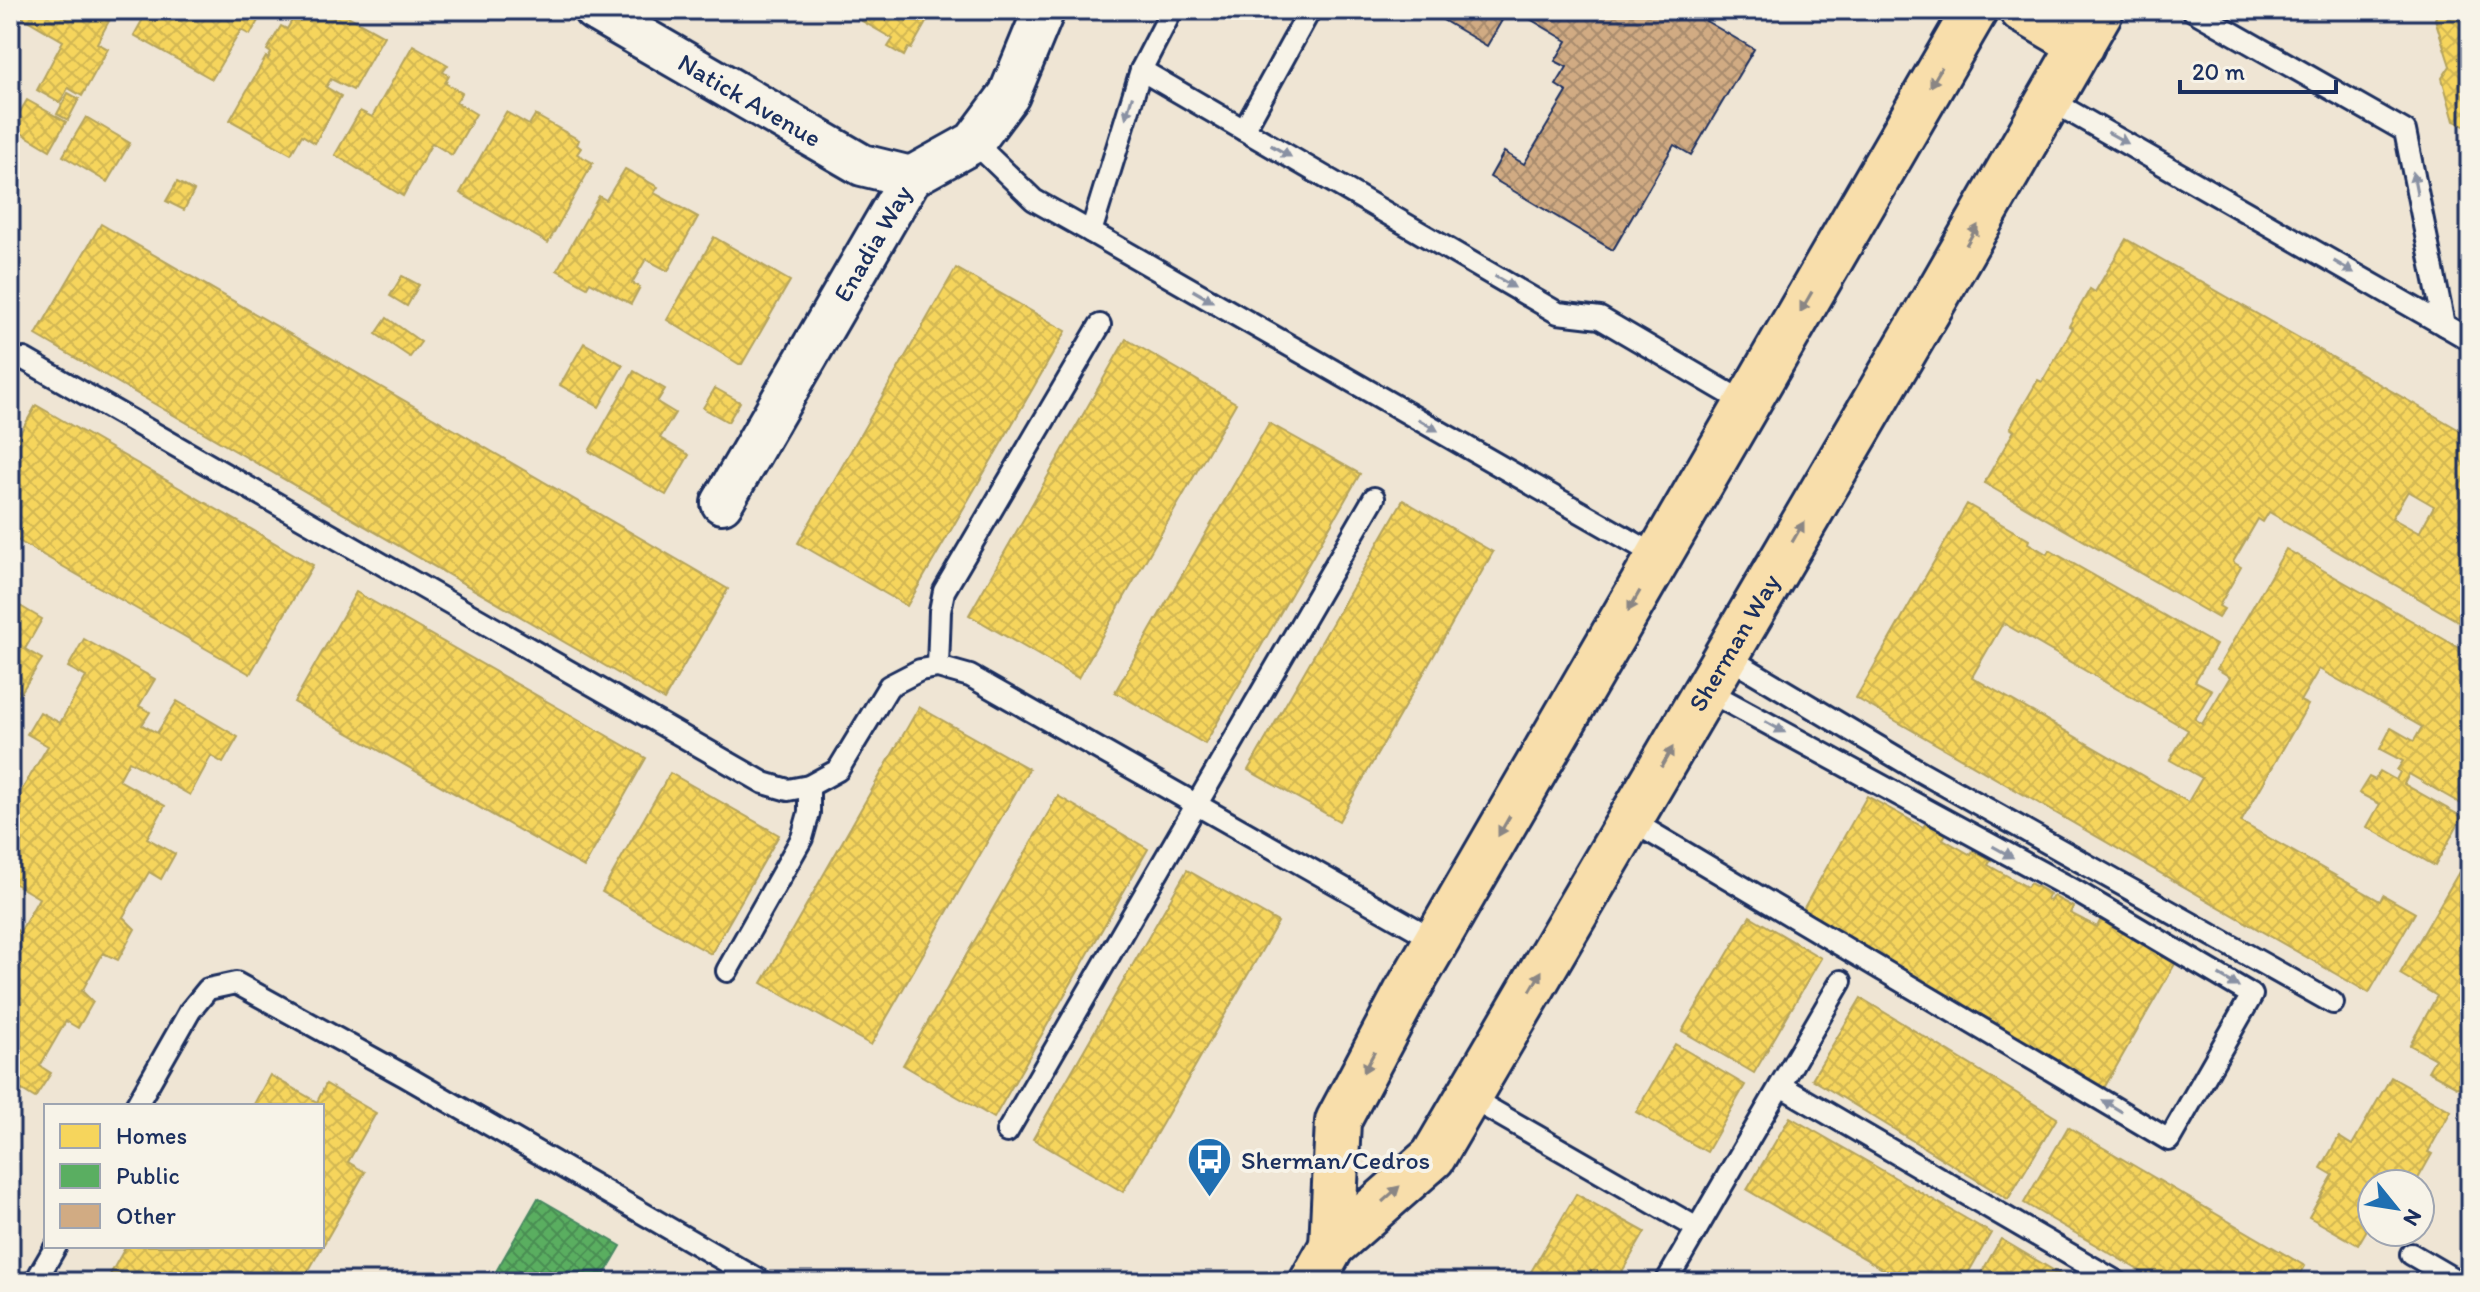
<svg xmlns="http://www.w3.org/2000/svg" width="2480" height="1292" font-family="Itim,sans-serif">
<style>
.homes{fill:url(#homes-cross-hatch);stroke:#b4a35d;stroke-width:2;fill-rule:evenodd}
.public{fill:url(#public-cross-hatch);stroke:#478860;stroke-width:2}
.building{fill:url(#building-cross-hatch);stroke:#1b2f5e;stroke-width:2}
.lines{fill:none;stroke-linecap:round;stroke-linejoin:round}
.service-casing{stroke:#1b2f5e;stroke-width:26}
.minor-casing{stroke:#1b2f5e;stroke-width:46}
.primary-casing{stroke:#1b2f5e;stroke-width:50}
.service{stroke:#f7f3e8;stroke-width:20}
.minor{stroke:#f7f3e8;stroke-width:40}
.primary{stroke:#f8deab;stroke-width:44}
.oneway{fill:#8a8684}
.oneway2{fill:#8991a3}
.labels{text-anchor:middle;stroke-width:8;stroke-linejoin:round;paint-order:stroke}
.street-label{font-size:26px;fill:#1b2f5e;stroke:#f7f3e8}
.poi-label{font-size:26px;fill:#1b2f5e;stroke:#f7f3e8;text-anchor:start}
</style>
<defs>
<pattern id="homes-cross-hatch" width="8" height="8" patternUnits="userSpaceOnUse" patternTransform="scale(2)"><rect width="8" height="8" fill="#f6d55c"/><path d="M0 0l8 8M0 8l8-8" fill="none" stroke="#d2b752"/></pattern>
<pattern id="public-cross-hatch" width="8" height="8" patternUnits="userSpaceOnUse" patternTransform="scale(2)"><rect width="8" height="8" fill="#5aae61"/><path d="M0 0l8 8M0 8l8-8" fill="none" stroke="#4a8e53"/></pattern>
<pattern id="building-cross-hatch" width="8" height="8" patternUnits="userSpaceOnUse" patternTransform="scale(2)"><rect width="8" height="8" fill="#d1ab83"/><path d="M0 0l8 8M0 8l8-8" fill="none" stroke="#a98c6e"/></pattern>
</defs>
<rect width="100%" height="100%" fill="#efe5d4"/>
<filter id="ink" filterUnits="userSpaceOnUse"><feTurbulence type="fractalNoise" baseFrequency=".0125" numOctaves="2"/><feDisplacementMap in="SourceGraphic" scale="16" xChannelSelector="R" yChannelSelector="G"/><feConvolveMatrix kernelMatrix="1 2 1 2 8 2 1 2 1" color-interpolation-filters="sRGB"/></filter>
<g filter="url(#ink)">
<g class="homes">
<path d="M 10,10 L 115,10 L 97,43 L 108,49 L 82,96 L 68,88 L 60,103 L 37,90 L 63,41 Z"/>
<path d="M 148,10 L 264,10 L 250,35 L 241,30 L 212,79 L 134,35 Z"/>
<path d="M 298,10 L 343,10 L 342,13 L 384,36 L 353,90 L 331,79 L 326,87 L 341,96 L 315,143 L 302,135 L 291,154 L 230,120 L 266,57 L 268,59 L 271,53 L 267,50 L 281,26 L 287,29 Z"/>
<path d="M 843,10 L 933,10 L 911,49 L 908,48 L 904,56 L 888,47 L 893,39 Z"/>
<path d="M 2439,10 L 2470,10 L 2470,127 L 2454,121 L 2442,78 L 2450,66 L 2435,19 Z"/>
<path d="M 413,45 L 448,65 L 443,72 L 449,76 L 445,83 L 462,93 L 456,102 L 476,114 L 452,155 L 432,143 L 403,196 L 335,155 L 360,111 L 372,117 Z"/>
<path d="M 68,93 L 79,99 L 68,120 L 57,114 Z"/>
<path d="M 27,100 L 66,122 L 50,150 L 11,127 Z"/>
<path d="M 506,112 L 529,125 L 535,115 L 579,140 L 577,145 L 581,148 L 577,154 L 593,163 L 548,243 L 460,193 Z"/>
<path d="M 86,117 L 130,143 L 107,182 L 63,156 Z"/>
<path d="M 625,169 L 658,187 L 654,193 L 698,217 L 668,271 L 646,259 L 632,283 L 640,287 L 631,304 L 590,282 L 587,287 L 557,270 L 599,196 L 606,200 Z"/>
<path d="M 177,182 L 194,191 L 184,210 L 166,201 Z"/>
<path d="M 101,224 L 728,589 L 664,700 L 36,335 Z"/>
<path d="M 714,237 L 790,281 L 742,364 L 739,364 L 667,320 Z"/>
<path d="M 2126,239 L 2470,436 L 2470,628 L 2269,512 L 2263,522 L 2258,519 L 2233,562 L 2241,567 L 2219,606 L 2224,609 L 2218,618 L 1984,483 L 2014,431 L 2010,428 L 2038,380 L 2042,382 L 2073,328 L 2069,326 L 2090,289 L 2095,292 ZM 2408,491 L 2434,506 L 2419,533 L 2392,518 Z"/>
<path d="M 956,268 L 1066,331 L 907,606 L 798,543 Z"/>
<path d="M 402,276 L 419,285 L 407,306 L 390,296 Z"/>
<path d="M 387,318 L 421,342 L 410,357 L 376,334 Z"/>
<path d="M 1126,339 L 1236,403 L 1078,678 L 969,615 Z"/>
<path d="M 584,343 L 623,365 L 599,407 L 560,385 Z"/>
<path d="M 634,371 L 665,389 L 657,402 L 675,413 L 660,438 L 689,455 L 666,495 L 589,451 Z"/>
<path d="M 715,388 L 740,402 L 728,422 L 703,408 Z"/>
<path d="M 36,405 L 313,565 L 250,674 L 10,536 L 10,451 Z"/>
<path d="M 1269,423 L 1360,474 L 1205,744 L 1115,692 Z"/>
<path d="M 1403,500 L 1493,552 L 1339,821 L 1248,770 Z"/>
<path d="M 1967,504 L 2029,540 L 2028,543 L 2047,554 L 2049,550 L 2216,645 L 2195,681 L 2212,690 L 2195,719 L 2202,724 L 2230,677 L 2217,669 L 2286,549 L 2470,654 L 2470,809 L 2409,774 L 2404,784 L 2462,817 L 2435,866 L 2367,827 L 2380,804 L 2359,793 L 2369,777 L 2375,780 L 2380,771 L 2396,780 L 2400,772 L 2397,770 L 2403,761 L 2380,749 L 2391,728 L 2414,741 L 2422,727 L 2319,669 L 2300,701 L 2308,705 L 2241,822 L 2380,901 L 2383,895 L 2415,913 L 2369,993 L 1856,698 ZM 2003,623 L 2188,730 L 2170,760 L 2202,778 L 2188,802 L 1972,677 Z"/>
<path d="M 356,592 L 646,758 L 584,867 L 294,702 Z"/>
<path d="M 10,600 L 42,619 L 25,649 L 42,659 L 10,710 Z"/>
<path d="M 84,639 L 155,679 L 139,706 L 150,712 L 142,725 L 157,733 L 177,701 L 238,737 L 223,763 L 211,756 L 190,795 L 129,761 L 119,780 L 165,806 L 147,838 L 175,854 L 161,879 L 149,872 L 123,917 L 135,929 L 118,960 L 103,953 L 82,991 L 93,1002 L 78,1028 L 66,1021 L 40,1066 L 51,1073 L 35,1098 L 22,1090 L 10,1110 L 10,926 L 20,932 L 39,898 L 10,881 L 10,787 L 20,793 L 48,746 L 27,734 L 40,712 L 60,723 L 86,677 L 68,667 Z"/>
<path d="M 919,707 L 1029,769 L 871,1045 L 762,983 Z"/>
<path d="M 670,773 L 779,835 L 711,954 L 602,892 Z"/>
<path d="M 1058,796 L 1148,849 L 994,1118 L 903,1065 Z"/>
<path d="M 1867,796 L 1923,827 L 1926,823 L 1946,834 L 1943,839 L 1971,855 L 1973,850 L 1991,860 L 1988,865 L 2027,887 L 2030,883 L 2050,894 L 2047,899 L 2050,901 L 2053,896 L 2073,907 L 2070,913 L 2097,927 L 2101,919 L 2176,962 L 2100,1095 L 2010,1038 L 2013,1033 L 1954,999 L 1950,1005 L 1934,996 L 1937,990 L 1801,913 Z"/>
<path d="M 2470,853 L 2470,1094 L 2428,1071 L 2435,1059 L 2410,1045 L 2437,996 L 2400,974 Z"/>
<path d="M 1187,870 L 1278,922 L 1123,1192 L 1033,1139 Z"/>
<path d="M 1750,916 L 1821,958 L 1754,1073 L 1682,1031 Z"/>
<path d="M 1861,998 L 2057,1118 L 2008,1199 L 1812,1079 Z"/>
<path d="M 1675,1044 L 1745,1085 L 1707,1152 L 1636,1112 Z"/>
<path d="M 270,1075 L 317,1102 L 326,1084 L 376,1113 L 348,1162 L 365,1172 L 302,1282 L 294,1282 L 270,1268 L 263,1282 L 106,1282 L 126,1246 L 322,1246 L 322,1106 L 253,1106 Z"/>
<path d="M 2391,1077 L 2451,1111 L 2428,1152 L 2432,1154 L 2415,1184 L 2372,1184 L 2372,1221 L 2358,1245 L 2309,1217 L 2333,1175 L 2321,1168 L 2339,1137 L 2352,1145 Z"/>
<path d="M 1790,1117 L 1991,1233 L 1963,1282 L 1905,1282 L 1747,1190 Z"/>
<path d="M 2068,1127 L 2305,1266 L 2296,1282 L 2159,1282 L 2024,1203 Z"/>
<path d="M 1576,1194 L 1645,1232 L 1616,1282 L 1525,1282 Z"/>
<path d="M 2001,1239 L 2073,1282 L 1976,1282 Z"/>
</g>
<path class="public" d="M 538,1198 L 621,1246 L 600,1282 L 490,1282 Z"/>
<g class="building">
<path d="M 1426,10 L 1508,10 L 1487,46 Z"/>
<path d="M 1515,10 L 1713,10 L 1706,21 L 1754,49 L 1691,155 L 1674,145 L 1613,250 L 1490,177 L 1504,152 L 1524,164 L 1567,92 L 1556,85 L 1567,67 L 1555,61 L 1567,41 Z"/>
</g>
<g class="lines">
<defs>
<g id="service">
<path d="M 1172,10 L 1141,70 L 1091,232 L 1659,557"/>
<path d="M 1141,70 L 1558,313 L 1600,318 L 1747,404"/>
<path d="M 2050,100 L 2444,325 L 2405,131 L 2192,10"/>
<path d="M 1244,130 L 1310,10"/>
<path d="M 974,142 L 1034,200 L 1091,232"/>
<path d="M 2444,325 L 2470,340"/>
<path d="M 24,359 L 764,783 L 788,790 L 809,786 L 838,770 L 889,686 L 920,670 L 938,667 L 970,676 L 1437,941"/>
<path d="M 1726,656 L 1916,769 L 2333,1003"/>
<path d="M 938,667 L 940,611 L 944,591 L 1100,325"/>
<path d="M 1630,820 L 2169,1140 L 2252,995 L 2074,890 L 1706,690"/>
<path d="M 727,971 L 802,838 L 809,813 L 809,786"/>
<path d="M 1781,1086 L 2117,1282"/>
<path d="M 1469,1097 L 1697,1228"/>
<path d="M 136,1106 L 190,1011 L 208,989 L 236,983 L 405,1076 L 762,1282"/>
<path d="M 1007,1132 L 1374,498"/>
<path d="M 2411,1254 L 2459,1282"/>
<path d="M 35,1282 L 56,1246"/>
<path d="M 1666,1282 L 1841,981"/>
</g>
<g id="minor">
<path id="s1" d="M 594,10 L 862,165 L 911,177"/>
<path id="s2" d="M 722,503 L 911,177 L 974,142 L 1009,95 L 1044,10"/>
</g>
<g id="primary">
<path d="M 2022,10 L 2082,45"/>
<path d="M 1332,1246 L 1338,1121 L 1406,993 L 1975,10"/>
<path id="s3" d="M 1312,1282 L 1332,1246 L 1433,1157 L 1933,302 L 2101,10"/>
</g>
</defs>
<use href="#service" class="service-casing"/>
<use href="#minor" class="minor-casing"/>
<use href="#primary" class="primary-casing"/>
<use href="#service" class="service"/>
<use href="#minor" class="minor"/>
<use href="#primary" class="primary"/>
</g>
<defs><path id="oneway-solid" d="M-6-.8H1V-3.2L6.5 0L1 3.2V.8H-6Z" transform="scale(2)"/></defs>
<g class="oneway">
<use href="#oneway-solid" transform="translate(1936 77) rotate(120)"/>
<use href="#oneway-solid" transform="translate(1972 235) rotate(-60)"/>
<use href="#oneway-solid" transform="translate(1806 302) rotate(120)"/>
<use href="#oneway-solid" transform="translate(1798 532) rotate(-60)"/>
<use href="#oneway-solid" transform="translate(1634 601) rotate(120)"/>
<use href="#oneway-solid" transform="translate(1667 757) rotate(-60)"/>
<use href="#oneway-solid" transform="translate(1504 826) rotate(120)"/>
<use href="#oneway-solid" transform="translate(1536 981) rotate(-60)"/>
<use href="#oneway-solid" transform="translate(1369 1062) rotate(118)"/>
<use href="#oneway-solid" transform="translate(1391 1194) rotate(-42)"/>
</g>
<g class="oneway2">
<use href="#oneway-solid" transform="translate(1129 107) rotate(107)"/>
<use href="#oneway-solid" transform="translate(2118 138) rotate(29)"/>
<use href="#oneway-solid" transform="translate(1281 151) rotate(30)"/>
<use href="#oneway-solid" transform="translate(2415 183) rotate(-101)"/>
<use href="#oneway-solid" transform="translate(2344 267) rotate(30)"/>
<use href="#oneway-solid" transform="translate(1505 282) rotate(30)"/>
<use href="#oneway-solid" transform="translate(1203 296) rotate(30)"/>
<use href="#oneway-solid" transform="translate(1428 425) rotate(30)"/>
<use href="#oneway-solid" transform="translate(1775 727) rotate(29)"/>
<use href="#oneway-solid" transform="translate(2003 852) rotate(29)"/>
<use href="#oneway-solid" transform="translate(2229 981) rotate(30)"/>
<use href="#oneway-solid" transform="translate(2112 1106) rotate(-149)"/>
</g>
</g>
<defs>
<symbol id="bus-pin" viewBox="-11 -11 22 30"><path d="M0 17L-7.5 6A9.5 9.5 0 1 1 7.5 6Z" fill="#1f6fb2" stroke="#f7f3e8"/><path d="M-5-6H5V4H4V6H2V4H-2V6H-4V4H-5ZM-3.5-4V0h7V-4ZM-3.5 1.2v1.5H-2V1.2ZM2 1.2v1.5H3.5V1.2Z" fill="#fff"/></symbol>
</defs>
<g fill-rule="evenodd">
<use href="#bus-pin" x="1184" y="1134" width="51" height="69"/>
</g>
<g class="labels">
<g class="street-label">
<text dy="9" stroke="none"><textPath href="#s1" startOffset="180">Natick Avenue</textPath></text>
<text dy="9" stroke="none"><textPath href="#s2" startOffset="300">Enadia Way</textPath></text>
<text dy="9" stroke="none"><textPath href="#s3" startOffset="772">Sherman Way</textPath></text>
</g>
<g class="poi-label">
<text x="1241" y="1169">Sherman/Cedros</text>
</g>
</g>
<rect width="2480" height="1292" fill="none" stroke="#f7f3e8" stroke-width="40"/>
<rect x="20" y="20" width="2440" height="1252" fill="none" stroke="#1b2f5e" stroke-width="3" filter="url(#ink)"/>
<rect x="44" y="1104" width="280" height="144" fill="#f7f3e8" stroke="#9fa5b1" stroke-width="2"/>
<rect x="60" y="1124" width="40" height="24" fill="#f6d55c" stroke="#9fa5b1" stroke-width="2"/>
<text x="116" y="1144" font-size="24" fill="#1b2f5e">Homes</text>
<rect x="60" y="1164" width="40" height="24" fill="#5aae61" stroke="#9fa5b1" stroke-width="2"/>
<text x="116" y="1184" font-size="24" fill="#1b2f5e">Public</text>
<rect x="60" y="1204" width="40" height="24" fill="#d1ab83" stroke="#9fa5b1" stroke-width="2"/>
<text x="116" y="1224" font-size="24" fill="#1b2f5e">Other</text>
<g transform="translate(2396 1208) rotate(120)"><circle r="38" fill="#f7f3e8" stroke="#9fa5b1" stroke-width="2"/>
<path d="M0-6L14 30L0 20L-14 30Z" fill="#1f6fb2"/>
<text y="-12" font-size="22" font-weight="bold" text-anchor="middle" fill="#1b2f5e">N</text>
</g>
<path d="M2180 80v12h156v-12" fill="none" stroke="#1b2f5e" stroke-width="4"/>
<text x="2192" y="80" font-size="24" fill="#1b2f5e" stroke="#f7f3e8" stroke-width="6" paint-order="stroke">20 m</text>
</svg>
